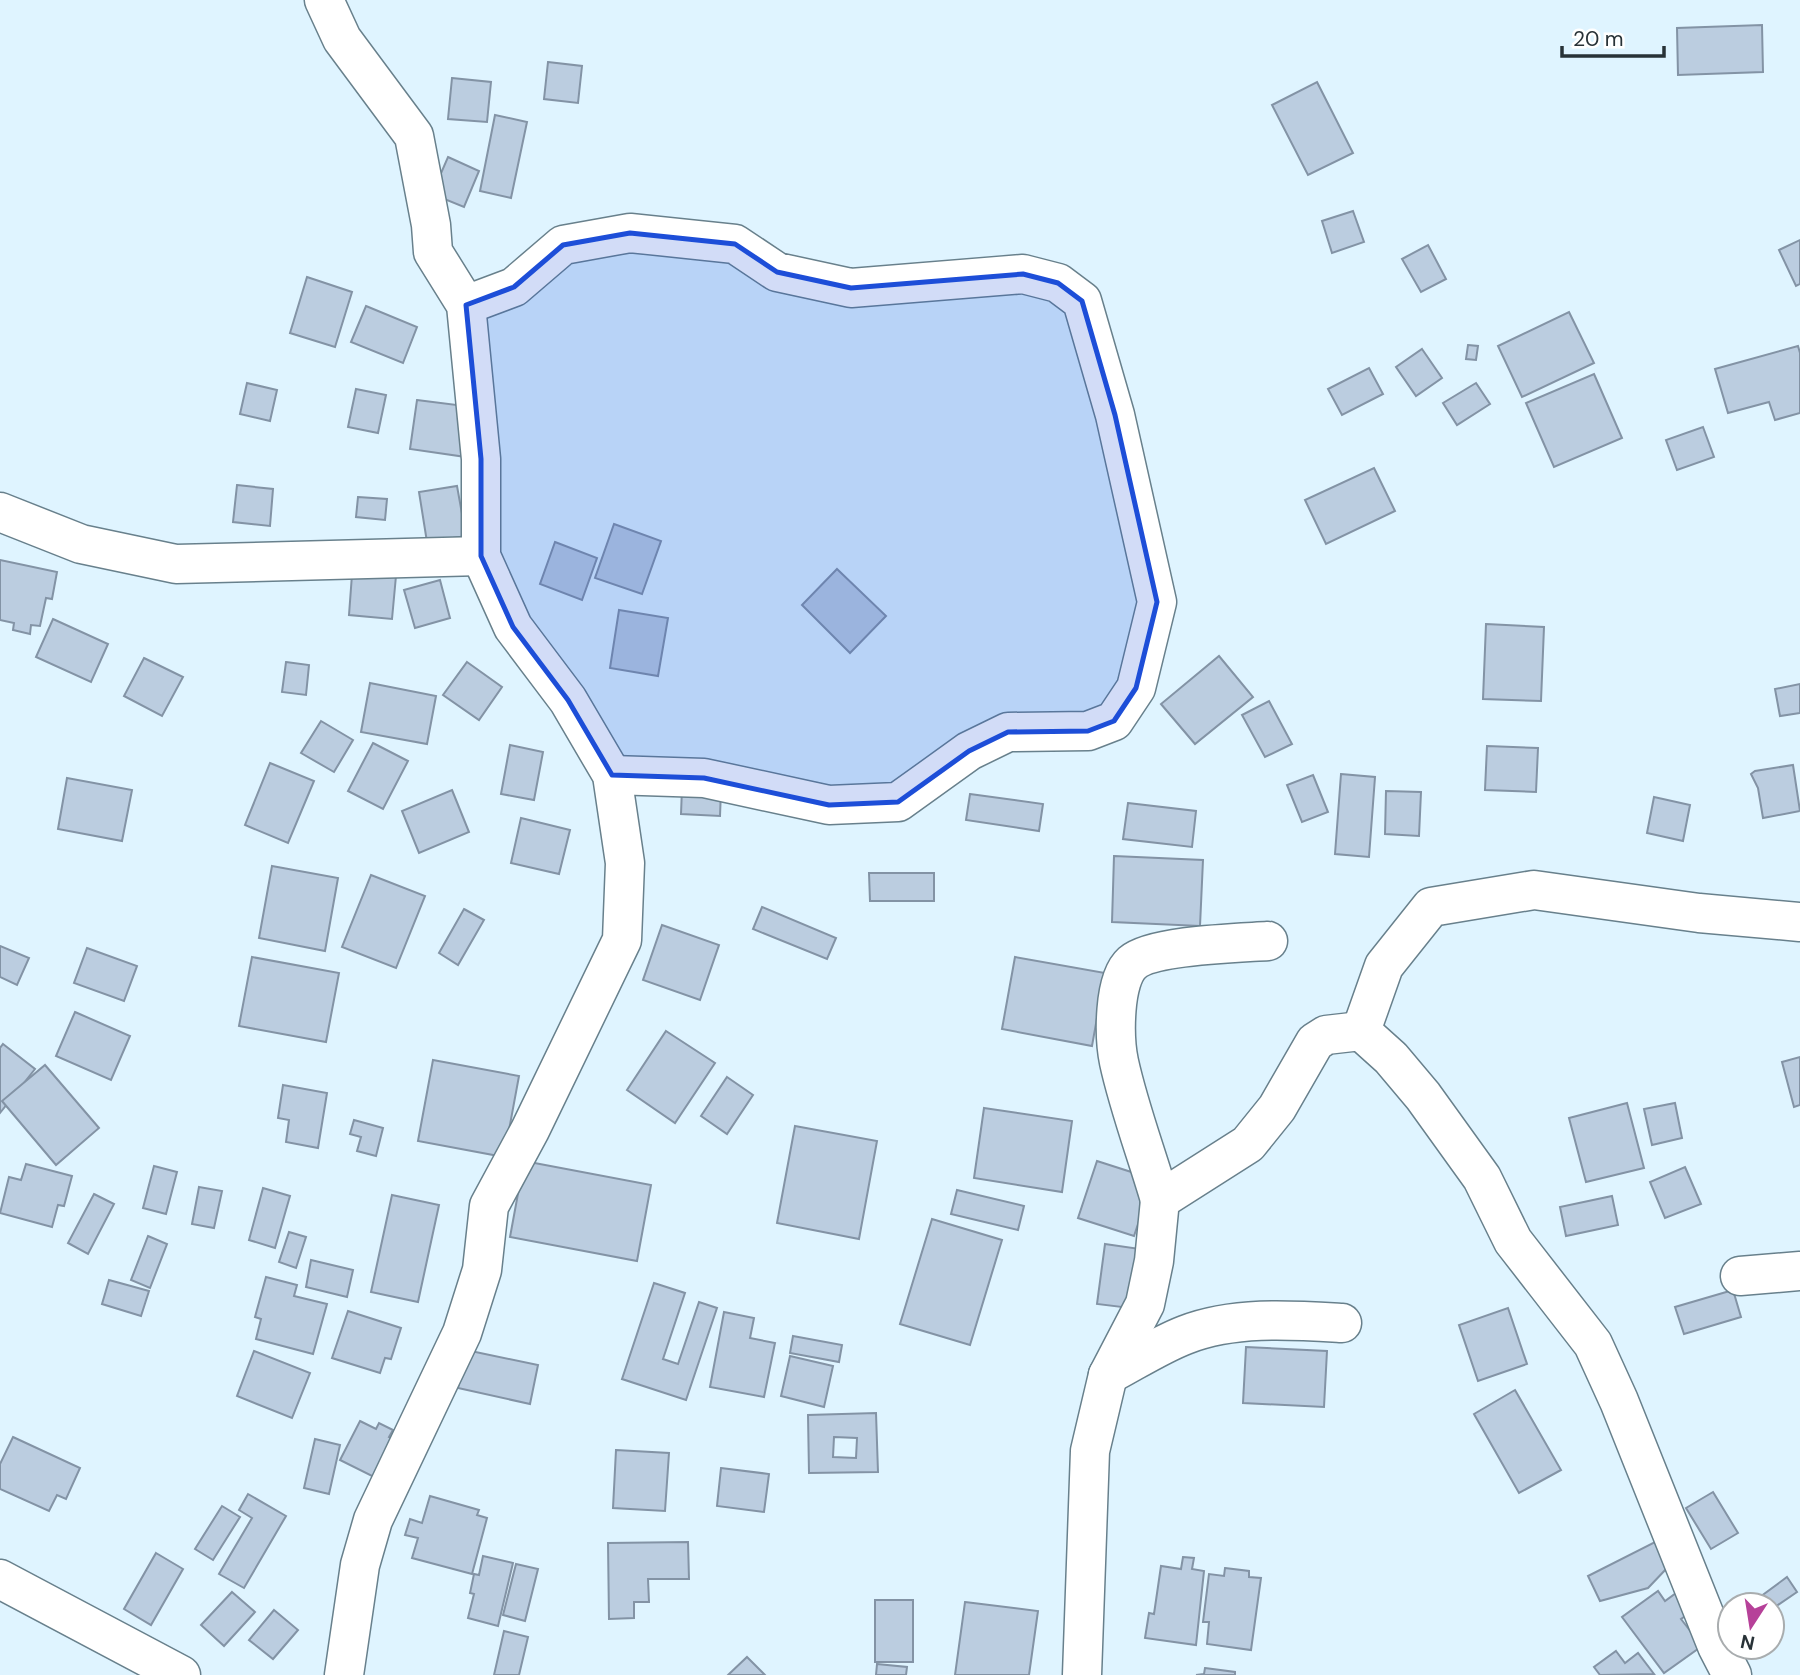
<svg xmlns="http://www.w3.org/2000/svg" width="1800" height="1675" font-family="'DM Sans',sans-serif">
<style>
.building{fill:#bbcde0;stroke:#8393a5;stroke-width:2;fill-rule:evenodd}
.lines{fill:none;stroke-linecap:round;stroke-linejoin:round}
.minor-casing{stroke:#68808c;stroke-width:41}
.minor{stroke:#fff;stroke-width:38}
.marked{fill:#1d4ed8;fill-opacity:0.2;stroke:#1d4ed8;stroke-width:5;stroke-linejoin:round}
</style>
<rect width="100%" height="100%" fill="#dff4ff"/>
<g class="building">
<path d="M 1762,25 L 1763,72 L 1678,75 L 1677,28 Z"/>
<path d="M 548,62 L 582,66 L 578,103 L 544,99 Z"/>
<path d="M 452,78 L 491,82 L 487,122 L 448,119 Z"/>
<path d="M 1317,82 L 1353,153 L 1308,175 L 1272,105 Z"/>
<path d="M 495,115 L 527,122 L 511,198 L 480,191 Z"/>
<path d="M 448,157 L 479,171 L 464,207 L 432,194 Z"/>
<path d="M 1353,211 L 1364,242 L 1332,253 L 1322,221 Z"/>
<path d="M 1800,240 L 1800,284 L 1796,286 L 1779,250 Z"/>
<path d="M 1428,245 L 1446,279 L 1421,292 L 1402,259 Z"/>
<path d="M 307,277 L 352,292 L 335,347 L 290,333 Z"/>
<path d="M 366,306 L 417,327 L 403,363 L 351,342 Z"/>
<path d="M 1569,312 L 1594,363 L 1522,397 L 1498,346 Z"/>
<path d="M 1468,345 L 1478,346 L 1476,360 L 1466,359 Z"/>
<path d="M 1798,346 L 1800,353 L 1800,413 L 1775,420 L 1769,402 L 1728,413 L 1715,369 Z"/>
<path d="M 1422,349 L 1442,378 L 1416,396 L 1396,367 Z"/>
<path d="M 1369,368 L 1383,394 L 1342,415 L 1328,389 Z"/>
<path d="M 1594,374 L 1622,438 L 1554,467 L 1526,403 Z"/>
<path d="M 247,383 L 277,390 L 270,421 L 240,414 Z"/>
<path d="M 1476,383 L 1490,404 L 1457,425 L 1443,403 Z"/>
<path d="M 356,389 L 386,395 L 378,433 L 348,427 Z"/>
<path d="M 417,400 L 473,407 L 466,457 L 410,449 Z"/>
<path d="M 1703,427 L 1714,457 L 1677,470 L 1666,440 Z"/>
<path d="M 1374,468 L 1395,511 L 1326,544 L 1305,500 Z"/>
<path d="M 237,485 L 273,489 L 270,526 L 233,522 Z"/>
<path d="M 457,486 L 466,536 L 427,542 L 419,492 Z"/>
<path d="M 358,497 L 387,499 L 385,520 L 356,517 Z"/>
<path d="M 614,524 L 661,541 L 642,594 L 595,578 Z"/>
<path d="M 555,542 L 597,558 L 582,600 L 540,584 Z"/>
<path d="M 0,560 L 57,572 L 52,599 L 46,598 L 40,626 L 31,625 L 30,634 L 13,630 L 14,623 L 0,620 Z"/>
<path d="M 353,561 L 397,565 L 392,619 L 349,615 Z"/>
<path d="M 837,569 L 886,616 L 850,653 L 802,605 Z"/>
<path d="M 440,580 L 450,618 L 415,628 L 404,590 Z"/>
<path d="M 619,610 L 668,618 L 658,676 L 610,668 Z"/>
<path d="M 53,619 L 108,644 L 91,682 L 36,657 Z"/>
<path d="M 1486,624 L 1544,627 L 1541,701 L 1483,699 Z"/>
<path d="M 1219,656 L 1253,697 L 1195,744 L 1161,704 Z"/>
<path d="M 144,658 L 183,677 L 162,716 L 124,696 Z"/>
<path d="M 286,662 L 309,665 L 306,695 L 282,692 Z"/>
<path d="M 467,662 L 502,687 L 479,720 L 443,695 Z"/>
<path d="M 370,683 L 436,696 L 427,744 L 361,732 Z"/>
<path d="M 1800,684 L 1800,713 L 1780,716 L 1775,689 Z"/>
<path d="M 1269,701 L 1292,744 L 1265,757 L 1242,715 Z"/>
<path d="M 321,721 L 353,740 L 334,772 L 301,753 Z"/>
<path d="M 373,743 L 408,761 L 383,809 L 348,791 Z"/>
<path d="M 510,745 L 543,752 L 534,800 L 501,794 Z"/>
<path d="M 1487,746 L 1538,748 L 1536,792 L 1485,790 Z"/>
<path d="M 270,763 L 314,781 L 288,843 L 245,825 Z"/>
<path d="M 1793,765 L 1800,811 L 1763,818 L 1758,788 L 1751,774 L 1755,771 Z"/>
<path d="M 1341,774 L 1375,777 L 1369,857 L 1335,854 Z"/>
<path d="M 1313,775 L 1328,812 L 1302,822 L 1287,785 Z"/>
<path d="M 67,778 L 132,790 L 122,841 L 58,829 Z"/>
<path d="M 682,788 L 721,790 L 720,816 L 681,814 Z"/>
<path d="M 452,790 L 469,832 L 419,853 L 402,811 Z"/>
<path d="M 1386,791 L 1421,792 L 1419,836 L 1385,834 Z"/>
<path d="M 970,794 L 1043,804 L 1039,831 L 966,820 Z"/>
<path d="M 1654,797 L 1690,805 L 1683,841 L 1647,833 Z"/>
<path d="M 1128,803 L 1196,811 L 1192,847 L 1123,839 Z"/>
<path d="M 521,818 L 570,830 L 559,874 L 511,863 Z"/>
<path d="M 1114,856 L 1203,860 L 1200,926 L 1112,922 Z"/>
<path d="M 272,866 L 338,878 L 325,951 L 259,938 Z"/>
<path d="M 869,873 L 934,873 L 934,901 L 870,901 Z"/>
<path d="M 371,875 L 425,896 L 396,968 L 342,947 Z"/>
<path d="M 762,907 L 836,938 L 827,959 L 753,929 Z"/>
<path d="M 464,909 L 484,920 L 458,965 L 439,953 Z"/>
<path d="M 662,925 L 719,945 L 700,1000 L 643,980 Z"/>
<path d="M 0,946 L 29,958 L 17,985 L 0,977 Z"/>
<path d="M 87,948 L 137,966 L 124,1001 L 74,983 Z"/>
<path d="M 252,957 L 339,973 L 326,1042 L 239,1026 Z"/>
<path d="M 1015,957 L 1105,973 L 1092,1046 L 1002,1029 Z"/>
<path d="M 75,1012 L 130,1036 L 111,1080 L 56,1056 Z"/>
<path d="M 666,1031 L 715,1063 L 675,1123 L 627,1090 Z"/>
<path d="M 3,1044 L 35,1069 L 0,1113 L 0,1048 Z"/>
<path d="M 1800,1057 L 1800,1105 L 1794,1107 L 1782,1062 Z"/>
<path d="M 433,1060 L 519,1076 L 504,1157 L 418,1141 Z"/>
<path d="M 45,1065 L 99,1128 L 56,1165 L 2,1101 Z"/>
<path d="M 727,1077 L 753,1095 L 727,1134 L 701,1116 Z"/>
<path d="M 283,1085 L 327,1093 L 318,1148 L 286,1142 L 289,1120 L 278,1118 Z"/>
<path d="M 1627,1103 L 1644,1168 L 1586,1182 L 1569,1118 Z"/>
<path d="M 1675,1103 L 1682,1138 L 1652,1145 L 1644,1109 Z"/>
<path d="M 984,1108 L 1072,1121 L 1062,1192 L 974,1178 Z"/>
<path d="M 354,1120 L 383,1128 L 376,1156 L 357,1151 L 361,1137 L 350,1134 Z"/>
<path d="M 795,1126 L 877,1141 L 859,1239 L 777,1223 Z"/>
<path d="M 524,1161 L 651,1185 L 637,1261 L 510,1237 Z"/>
<path d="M 1097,1161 L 1153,1179 L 1134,1236 L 1078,1218 Z"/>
<path d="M 26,1164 L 72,1176 L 64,1206 L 58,1205 L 52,1227 L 0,1213 L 9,1177 L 21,1180 Z"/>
<path d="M 154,1166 L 177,1172 L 166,1214 L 143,1208 Z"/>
<path d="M 1685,1167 L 1701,1204 L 1665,1218 L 1650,1182 Z"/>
<path d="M 199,1187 L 222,1191 L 214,1228 L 192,1224 Z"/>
<path d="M 263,1188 L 290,1196 L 275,1248 L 249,1240 Z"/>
<path d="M 957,1190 L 1024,1206 L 1018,1230 L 951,1214 Z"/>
<path d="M 94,1194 L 114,1204 L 88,1254 L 68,1243 Z"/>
<path d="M 392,1195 L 439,1205 L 418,1302 L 371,1292 Z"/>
<path d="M 1612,1196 L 1618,1225 L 1566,1236 L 1560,1207 Z"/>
<path d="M 932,1219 L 1002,1240 L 970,1345 L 900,1324 Z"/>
<path d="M 289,1232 L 306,1237 L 296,1268 L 279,1262 Z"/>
<path d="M 148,1236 L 167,1244 L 150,1288 L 131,1280 Z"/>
<path d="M 1105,1244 L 1147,1250 L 1138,1309 L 1097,1304 Z"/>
<path d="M 311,1260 L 353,1270 L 347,1297 L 306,1287 Z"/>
<path d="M 266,1277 L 297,1285 L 294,1296 L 327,1304 L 313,1354 L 256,1339 L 261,1319 L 255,1317 Z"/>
<path d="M 109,1280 L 149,1291 L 141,1316 L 102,1304 Z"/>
<path d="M 654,1283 L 685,1293 L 663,1359 L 678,1364 L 699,1302 L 717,1308 L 686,1400 L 622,1379 Z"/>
<path d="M 1733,1290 L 1741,1317 L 1684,1334 L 1675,1307 Z"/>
<path d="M 1508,1308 L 1527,1364 L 1478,1381 L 1459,1325 Z"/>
<path d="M 348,1311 L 401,1328 L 391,1359 L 385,1358 L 380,1373 L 332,1358 Z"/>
<path d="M 724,1312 L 754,1318 L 750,1338 L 775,1343 L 764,1397 L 710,1387 Z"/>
<path d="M 793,1336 L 842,1345 L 839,1362 L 790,1353 Z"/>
<path d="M 1246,1347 L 1327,1351 L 1324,1407 L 1243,1403 Z"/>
<path d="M 466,1350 L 538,1365 L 530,1404 L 458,1388 Z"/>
<path d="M 254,1351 L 310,1373 L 292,1418 L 237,1396 Z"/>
<path d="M 790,1356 L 833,1366 L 824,1407 L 781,1396 Z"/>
<path d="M 1515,1390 L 1561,1470 L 1519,1493 L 1474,1414 Z"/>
<path d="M 876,1413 L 878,1472 L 809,1473 L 808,1415 ZM 834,1437 L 857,1438 L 856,1458 L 833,1457 Z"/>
<path d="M 360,1421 L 376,1429 L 379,1423 L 393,1430 L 389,1437 L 403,1443 L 384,1482 L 340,1460 Z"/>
<path d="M 13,1437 L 80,1468 L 66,1499 L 57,1495 L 49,1511 L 0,1489 L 0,1464 Z"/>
<path d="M 315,1439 L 340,1445 L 329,1494 L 304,1488 Z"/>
<path d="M 616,1450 L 669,1453 L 665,1511 L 613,1508 Z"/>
<path d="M 721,1468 L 769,1474 L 764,1512 L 717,1506 Z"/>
<path d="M 1713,1492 L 1738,1533 L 1711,1549 L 1686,1508 Z"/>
<path d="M 248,1494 L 286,1516 L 244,1588 L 219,1574 L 252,1518 L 239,1510 Z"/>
<path d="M 430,1496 L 479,1510 L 477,1515 L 487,1518 L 472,1574 L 412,1558 L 418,1538 L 405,1535 L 410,1519 L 422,1523 Z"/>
<path d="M 222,1506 L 240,1517 L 213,1560 L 195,1549 Z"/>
<path d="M 688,1542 L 689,1579 L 648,1579 L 649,1602 L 634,1602 L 634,1618 L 609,1619 L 608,1543 Z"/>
<path d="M 1655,1542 L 1668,1567 L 1648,1588 L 1600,1601 L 1588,1576 Z"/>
<path d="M 156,1553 L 183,1569 L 151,1625 L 124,1609 Z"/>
<path d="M 483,1556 L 513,1563 L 498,1626 L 468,1618 L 474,1594 L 470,1593 L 474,1574 L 479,1575 Z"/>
<path d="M 1183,1557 L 1194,1558 L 1192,1569 L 1204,1571 L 1196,1645 L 1145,1638 L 1149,1613 L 1154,1614 L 1161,1566 L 1181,1569 Z"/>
<path d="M 516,1564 L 538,1569 L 525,1621 L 503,1615 Z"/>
<path d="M 1225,1568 L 1249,1571 L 1249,1577 L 1261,1578 L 1251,1650 L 1207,1644 L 1209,1622 L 1203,1622 L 1209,1574 L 1224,1576 Z"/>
<path d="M 1787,1577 L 1797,1592 L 1772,1609 L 1772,1605 L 1749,1605 Z"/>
<path d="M 1683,1588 L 1697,1608 L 1681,1619 L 1702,1646 L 1664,1673 L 1622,1617 L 1658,1591 L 1665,1601 Z"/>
<path d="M 232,1592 L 255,1612 L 224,1646 L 201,1625 Z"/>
<rect x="875" y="1600" width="38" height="62"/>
<path d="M 965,1602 L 1038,1611 L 1029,1675 L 955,1675 Z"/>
<path d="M 274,1610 L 298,1630 L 273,1659 L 249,1640 Z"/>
<path d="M 504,1631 L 528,1637 L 519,1675 L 494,1675 Z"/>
<path d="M 1616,1651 L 1625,1663 L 1638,1653 L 1654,1674 L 1600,1675 L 1594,1667 Z"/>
<path d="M 747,1657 L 765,1675 L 728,1675 Z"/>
<path d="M 877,1664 L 907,1667 L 906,1675 L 876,1675 Z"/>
<path d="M 1205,1668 L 1235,1672 L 1235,1675 L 1196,1675 L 1204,1674 Z"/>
</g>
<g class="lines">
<defs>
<g id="minor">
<path d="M 324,0 L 342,39 L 414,136 L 431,225 L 433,252 L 466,305 L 481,459 L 481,556 L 513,627 L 568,700 L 612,775 L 625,863 L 622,940 L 530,1130 L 489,1206 L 482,1270 L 462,1333 L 373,1520 L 360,1565 L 344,1675"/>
<path d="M 466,305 L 514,287 L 563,245 L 630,233 L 735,244 L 777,272 L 851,288 L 1023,274 L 1058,283 L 1082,301 L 1115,415 L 1157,602 L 1136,688 L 1114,721 L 1088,731 L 1008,732 L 969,751 L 898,802 L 829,805 L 704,778 L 612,775"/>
<path d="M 0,512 L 81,544 L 176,564 L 481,556"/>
<path d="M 1361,1031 L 1384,966 L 1431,907 L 1534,890 L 1699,913 L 1800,922"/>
<path d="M 1160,1200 C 1147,1155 1129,1108 1119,1062 C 1114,1038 1113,980 1132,963 C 1152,945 1239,943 1268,941"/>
<path d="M 1740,1276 L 1800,1271"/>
<path d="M 1108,1375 C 1133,1362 1159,1345 1185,1335 C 1234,1316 1291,1320 1342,1323"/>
<path d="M 0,1579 L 181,1675"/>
<path d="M 1082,1675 L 1090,1451 L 1108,1375 L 1145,1304 L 1154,1261 L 1160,1200 L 1248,1144 L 1277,1108 L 1315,1042 L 1326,1035 L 1361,1031 L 1391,1058 L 1423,1096 L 1482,1178 L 1513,1241 L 1593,1344 L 1619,1401 L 1717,1646 L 1732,1675"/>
</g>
</defs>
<use href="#minor" class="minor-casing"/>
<use href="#minor" class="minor"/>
</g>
<path class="marked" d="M 630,233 L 735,244 L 777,272 L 851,288 L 1023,274 L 1058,283 L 1082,301 L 1115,415 L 1157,602 L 1136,688 L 1114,721 L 1088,731 L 1008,732 L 969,751 L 898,802 L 829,805 L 704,778 L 612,775 L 568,700 L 513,627 L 481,556 L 481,459 L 466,305 L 514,287 L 563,245 Z"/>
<g transform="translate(1751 1626) rotate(192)"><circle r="33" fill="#ffffff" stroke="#a9adaf" stroke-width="2"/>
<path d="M0-5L12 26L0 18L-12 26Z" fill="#b64199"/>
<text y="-10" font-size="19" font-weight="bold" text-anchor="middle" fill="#283237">N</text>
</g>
<path d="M1562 46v10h102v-10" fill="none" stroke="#283237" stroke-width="3.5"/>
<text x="1573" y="46" font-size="21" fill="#283237" stroke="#ffffff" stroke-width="5" paint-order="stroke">20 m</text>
</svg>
